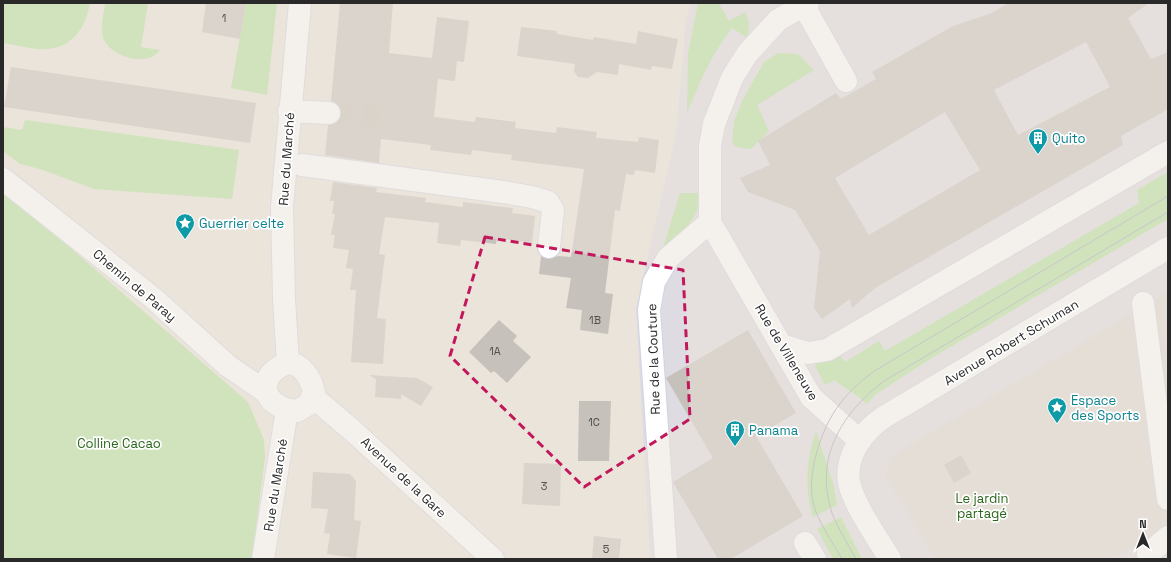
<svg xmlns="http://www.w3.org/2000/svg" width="1171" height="562" font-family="'Space Grotesk',sans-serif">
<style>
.industrial{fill:#dedbe3}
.green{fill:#b0e297}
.plaza{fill:#dbd7d1}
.building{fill:#c6c1ba;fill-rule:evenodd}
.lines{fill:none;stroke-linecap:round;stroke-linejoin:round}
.minor-tunnel{stroke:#c4bfb7;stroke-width:22;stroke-dasharray:22 11;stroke-linecap:butt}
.minor-casing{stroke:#d0d3e2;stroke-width:24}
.minor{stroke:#fff;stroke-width:22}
.tram{stroke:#9da1b3;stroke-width:1}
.marked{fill:none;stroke:#c2185b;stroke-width:3;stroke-dasharray:8 5;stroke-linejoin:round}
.labels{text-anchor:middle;stroke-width:3.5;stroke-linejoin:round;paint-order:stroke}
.number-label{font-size:11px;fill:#504f4d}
.culture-label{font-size:13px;fill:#0d838f;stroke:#fff;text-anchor:start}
.street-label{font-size:13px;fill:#292929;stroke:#fff}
.park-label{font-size:13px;fill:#29651a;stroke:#fff}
</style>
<rect width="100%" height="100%" fill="#ebe4db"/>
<path class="industrial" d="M 690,3 L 1168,3 L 1168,559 L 650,559 L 636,308 L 677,129 L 685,26 Z"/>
<g class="green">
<path d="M 3,3 L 90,3 C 86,26 73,48 47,49 C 33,50 17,45 3,43 Z"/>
<path d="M 105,3 L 148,3 L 141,47 L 160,50 C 147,68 109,57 103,37 C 100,27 104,13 105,3 Z"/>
<path d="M 246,3 L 277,3 L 267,95 L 231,88 Z"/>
<path d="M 698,3 L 719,3 L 729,21 L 745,12 L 749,22 L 748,38 L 732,28 C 711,55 700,82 687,113 L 688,53 Z"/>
<path d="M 778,53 L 798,54 L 814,70 L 757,105 L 769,131 L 751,149 L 736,147 L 732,142 L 734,122 L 742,101 L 764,62 Z"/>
<path d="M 25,120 L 239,150 L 232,199 L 94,189 L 40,169 L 20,164 L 3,151 L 3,127 L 22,130 Z"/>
<path d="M 1168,172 L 1168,219 L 935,356 L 876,394 L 867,404 C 857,394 845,389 835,380 L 825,385 L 815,366 L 816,363 L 839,354 L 845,362 L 879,341 L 885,351 L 1139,203 L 1137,190 Z"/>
<path d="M 3,193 L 74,251 L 248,402 L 264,440 L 265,457 L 252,559 L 3,559 Z"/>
<path d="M 680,193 L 699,193 L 697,210 L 692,220 L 659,260 Z"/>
<path d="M 816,431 L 833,483 L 837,505 L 813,517 C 804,488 806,460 816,431 Z"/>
<path d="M 841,517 L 862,559 L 833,559 L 817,529 Z"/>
</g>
<path class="plaza" d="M 1168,292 L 1168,526 L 1112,559 L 935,559 L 886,476 L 887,468 L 892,458 L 900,451 Z"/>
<g class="building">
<path d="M 206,3 L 246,3 L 240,39 L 202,32 Z"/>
<path d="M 340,3 L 393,3 L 389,53 L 432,58 L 437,17 L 469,21 L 464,62 L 457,61 L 455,81 L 438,79 L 434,117 L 475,122 L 476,117 L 516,122 L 515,128 L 556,133 L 557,127 L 597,132 L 596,138 L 638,142 L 639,137 L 659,140 L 655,173 L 635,170 L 634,175 L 626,174 L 620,211 L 615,210 L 605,293 L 613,294 L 608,334 L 580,330 L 582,310 L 566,308 L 571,278 L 539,274 L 541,256 L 548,259 L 558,256 L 571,257 L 584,169 L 511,160 L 512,155 L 472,150 L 471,155 L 430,150 L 431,145 L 381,139 L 379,163 L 325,155 L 328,125 L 335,124 L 340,119 L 341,114 L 340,107 L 331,101 Z"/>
<path d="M 1008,3 L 1149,3 L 1128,18 L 1151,59 L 1168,52 L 1168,109 L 1121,136 L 1123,145 L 875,288 L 852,308 L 850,299 L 822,319 L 814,308 L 820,251 L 795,210 L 748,192 L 740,178 L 770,165 L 758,141 L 836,93 L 841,99 L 876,79 L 872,72 L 953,26 L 992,13 ZM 1086,42 L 1110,87 L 1018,135 L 994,90 ZM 945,112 L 980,170 L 869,235 L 835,178 Z"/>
<path d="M 521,27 L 557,31 L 557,34 L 593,40 L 594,37 L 636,44 L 638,31 L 678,39 L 672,69 L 652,66 L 651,70 L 619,64 L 618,75 L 597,72 L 588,78 L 578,77 L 574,71 L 575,64 L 517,56 Z"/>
<path d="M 11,67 L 256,103 L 250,143 L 4,107 Z"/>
<path d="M 333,182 L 377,188 L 376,192 L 426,198 L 425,202 L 463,207 L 463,202 L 513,208 L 512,213 L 535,216 L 532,243 L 497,238 L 496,244 L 461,240 L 460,246 L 437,243 L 439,223 L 385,217 L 379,254 L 385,255 L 377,318 L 386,319 L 383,364 L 351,362 L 356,290 L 350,290 L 353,269 L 346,268 L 349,250 L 333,248 L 335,235 L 331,235 L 335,214 L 332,214 L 334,201 L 330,201 Z"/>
<path d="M 499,320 L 517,336 L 513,341 L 531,357 L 507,383 L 494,371 L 491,373 L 469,352 Z"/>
<path d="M 748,330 L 796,413 L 756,436 L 803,516 L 731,559 L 718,559 L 673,482 L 713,458 L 666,378 Z"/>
<path d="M 369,375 L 417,378 L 433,387 L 421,406 L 401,394 L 401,399 L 375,397 L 376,379 Z"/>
<path d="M 579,401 L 611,401 L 609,461 L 578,461 Z"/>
<path d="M 961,455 L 971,473 L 954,483 L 944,465 Z"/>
<path d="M 524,463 L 561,464 L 560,506 L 522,504 Z"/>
<path d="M 313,472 L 350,474 L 356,481 L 354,520 L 361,521 L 356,558 L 327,554 L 330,534 L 324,533 L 328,509 L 311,508 Z"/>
<path d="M 594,536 L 621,539 L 619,559 L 592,559 Z"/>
</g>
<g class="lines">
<path class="minor-tunnel" d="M 329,113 L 378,117"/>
<defs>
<g id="minor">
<path d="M 804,6 L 846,81"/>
<path d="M 289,111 L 329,113"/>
<path d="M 302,165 L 503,192 L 532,197 L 548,202 L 553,210 L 549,247"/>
<path d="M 3,179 L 153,298 L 228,366 L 266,392"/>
<path d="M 710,222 L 811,397 L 860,441"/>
<path d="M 1143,303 L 1168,499"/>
<path d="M 781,345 L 808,353 L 827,350 L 1168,152"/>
<path d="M 288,363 L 284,299 L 282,207 L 300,3"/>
<path d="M 288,363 C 303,364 311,379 314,392 L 309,404 L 297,411 C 261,408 254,375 288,363 Z"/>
<path d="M 313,397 L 353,431 L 493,559"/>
<path d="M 805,543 L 815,559"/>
<path d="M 263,559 L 287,410"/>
<path d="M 666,559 L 649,310 L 654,282 L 668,258 L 710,222 L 710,146 L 714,124 L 732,78 L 747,54 L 768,31 L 778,20 L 808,3"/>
<path d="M 890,559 C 878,539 853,504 849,482 C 845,456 863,431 884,417 L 1168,248"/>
<path d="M 1149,559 L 1148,554 L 1168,537"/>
</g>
</defs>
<use href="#minor" class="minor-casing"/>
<use href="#minor" class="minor"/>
<g class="tram">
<path d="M 842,559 C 833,543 816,519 813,502 C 810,487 812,473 815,459 C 825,419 842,394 876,370 L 1168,196"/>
<path d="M 856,559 C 848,544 838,529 832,513 C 814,458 841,414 884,381 L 1168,212"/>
</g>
</g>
<path d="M0 0H1171V562H0ZM 485,237 L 683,270 L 690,419 L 584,487 L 450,356 Z" fill="#ebe4db" fill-opacity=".55" fill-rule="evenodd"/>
<path class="marked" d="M 485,237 L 683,270 L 690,419 L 584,487 L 450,356 Z"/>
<defs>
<symbol id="building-pin" viewBox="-11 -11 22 30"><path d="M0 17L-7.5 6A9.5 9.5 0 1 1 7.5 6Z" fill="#0f9aa8" stroke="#fff"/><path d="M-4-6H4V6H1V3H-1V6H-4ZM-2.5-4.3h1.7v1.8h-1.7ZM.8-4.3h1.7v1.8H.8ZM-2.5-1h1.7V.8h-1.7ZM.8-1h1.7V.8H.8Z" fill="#fff"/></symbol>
<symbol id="sight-pin" viewBox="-11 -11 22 30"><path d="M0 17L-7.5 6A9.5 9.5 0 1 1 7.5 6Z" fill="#0f9aa8" stroke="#fff"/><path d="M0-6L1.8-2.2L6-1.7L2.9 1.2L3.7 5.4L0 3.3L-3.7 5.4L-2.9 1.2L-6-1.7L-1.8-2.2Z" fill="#fff"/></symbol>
</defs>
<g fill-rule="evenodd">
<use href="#building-pin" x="1027" y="127" width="22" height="30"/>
<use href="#sight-pin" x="174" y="212" width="22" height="30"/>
<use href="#sight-pin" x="1046" y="396" width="22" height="30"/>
<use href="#building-pin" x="724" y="419" width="22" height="30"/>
</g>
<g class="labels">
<g class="number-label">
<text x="224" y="22">1</text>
<text x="595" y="324">1B</text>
<text x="495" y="355">1A</text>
<text x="594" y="426">1C</text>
<text x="544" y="490">3</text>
<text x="606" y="553">5</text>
</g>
<g class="culture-label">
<text x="1052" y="143">Quito</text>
<text x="199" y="228">Guerrier celte</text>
<text x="1071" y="405">Espace<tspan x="1071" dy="15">des Sports</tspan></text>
<text x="749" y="435">Panama</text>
</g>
<g class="street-label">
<text transform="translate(286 159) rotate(-86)" y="5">Rue du Marché</text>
<text transform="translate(135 285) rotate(40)" y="5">Chemin de Paray</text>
<text transform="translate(1011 342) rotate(-31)" y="5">Avenue Robert Schuman</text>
<text transform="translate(787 352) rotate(59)" y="5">Rue de Villeneuve</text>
<text transform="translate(653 359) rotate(-92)" y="5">Rue de la Couture</text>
<text transform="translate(404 477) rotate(43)" y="5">Avenue de la Gare</text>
<text transform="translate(275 485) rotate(-81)" y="5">Rue du Marché</text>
</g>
<g class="park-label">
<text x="119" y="448">Colline Cacao</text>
<text x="982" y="503">Le jardin<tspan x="982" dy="15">partagé</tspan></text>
</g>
</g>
<rect width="1171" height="562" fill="none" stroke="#292929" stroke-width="8"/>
<g transform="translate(1143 534)" stroke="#ffffff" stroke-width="3" paint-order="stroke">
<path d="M0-3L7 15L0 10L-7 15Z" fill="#292929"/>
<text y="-6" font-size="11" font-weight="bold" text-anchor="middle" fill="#292929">N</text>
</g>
</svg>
